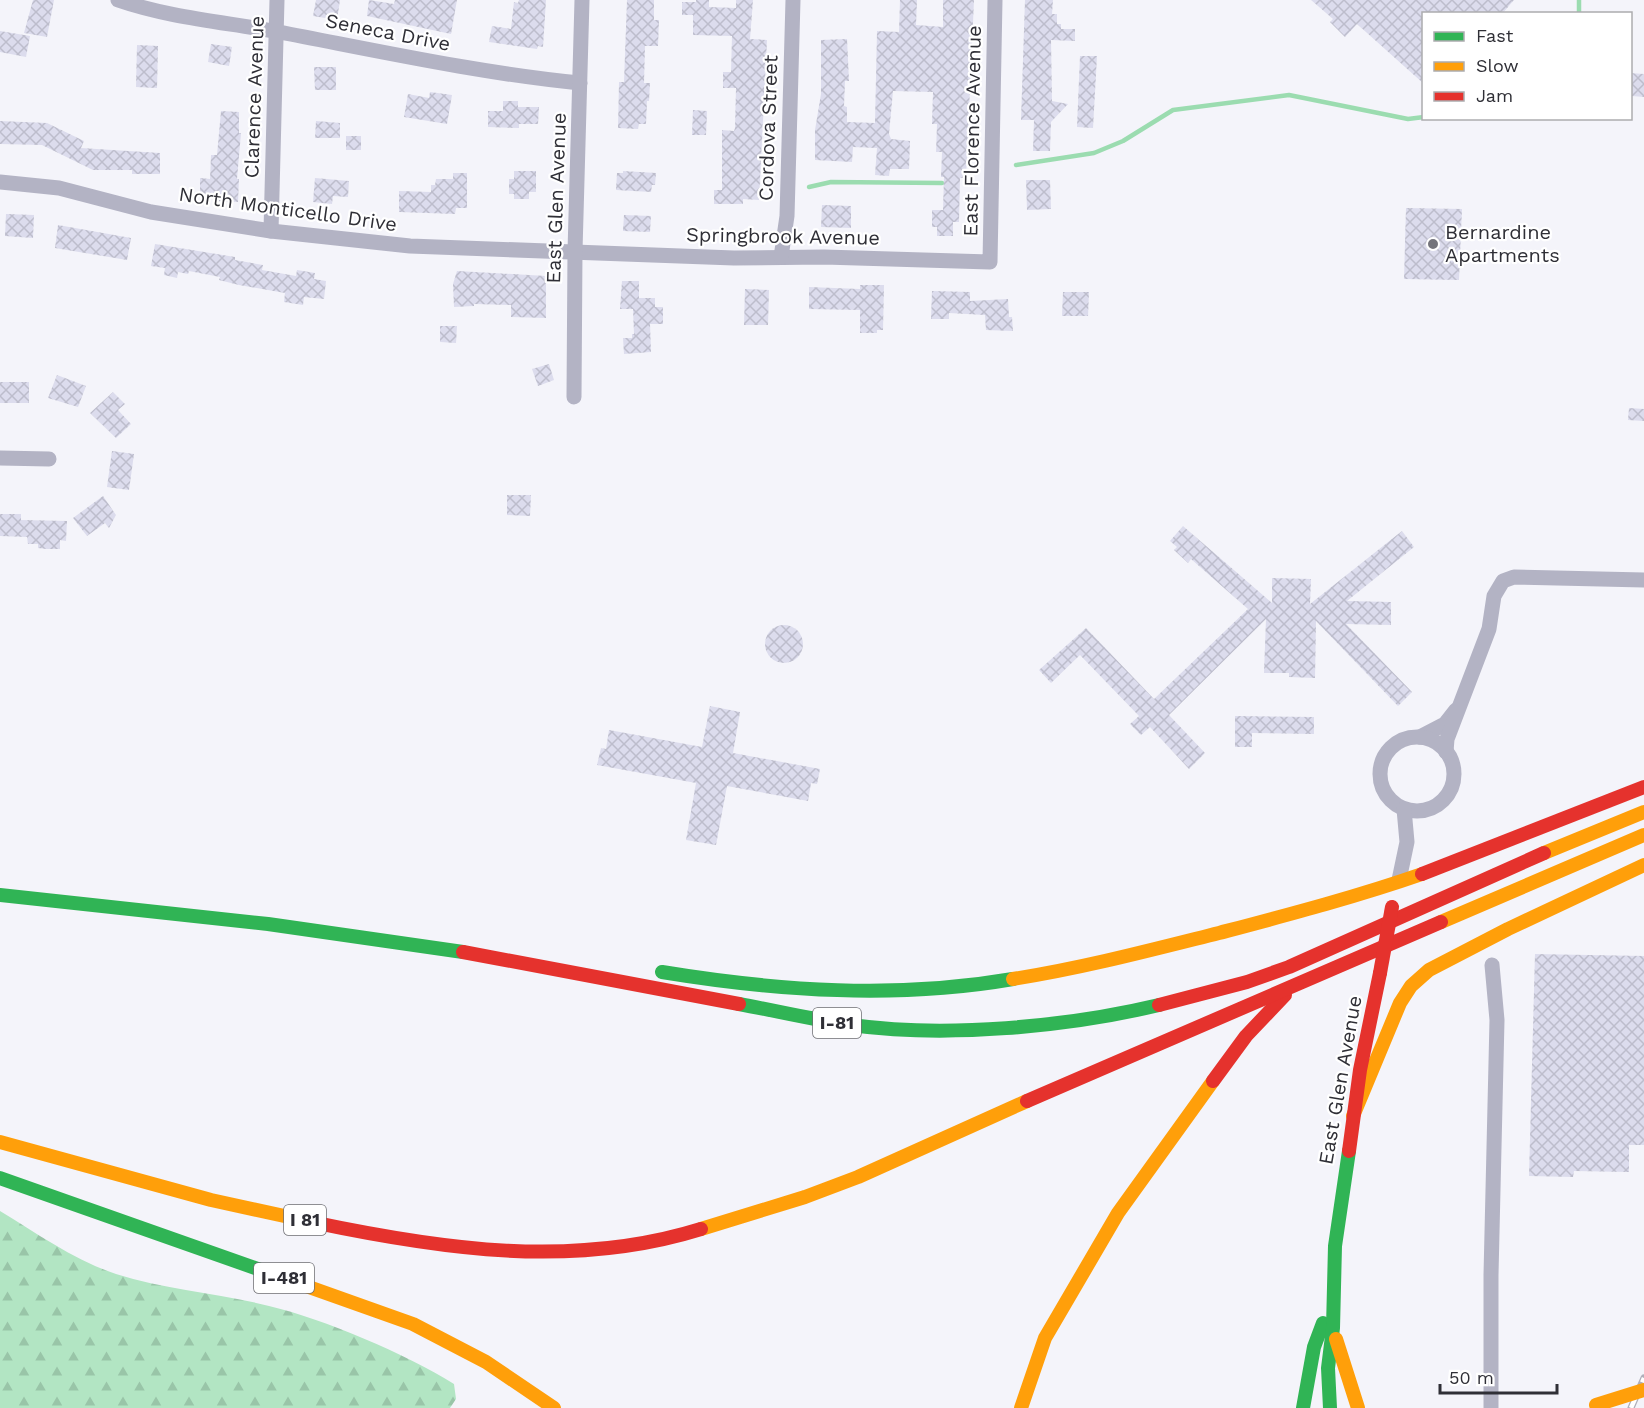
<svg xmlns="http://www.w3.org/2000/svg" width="1644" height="1408" font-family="'Work Sans',sans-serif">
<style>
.forest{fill:url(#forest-firs)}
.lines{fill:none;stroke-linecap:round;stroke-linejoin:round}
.stream{stroke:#9bdcb0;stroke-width:4.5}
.building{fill:url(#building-cross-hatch)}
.street{stroke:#b3b3c4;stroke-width:15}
.fast{stroke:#30b455;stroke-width:14}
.slow{stroke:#ff9f0a;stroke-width:14}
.jam{stroke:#e5322d;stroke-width:14}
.rail-casing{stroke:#afafba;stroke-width:7}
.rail{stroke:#fff;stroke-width:4.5;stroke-dasharray:14;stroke-linecap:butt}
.slow-bridge{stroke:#ff9f0a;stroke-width:14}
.jam-bridge{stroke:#e5322d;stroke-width:14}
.poi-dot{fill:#74747b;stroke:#fff;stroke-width:2}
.labels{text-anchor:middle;stroke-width:4.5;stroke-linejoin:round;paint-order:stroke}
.shield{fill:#fff;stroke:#6d6d72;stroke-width:1.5}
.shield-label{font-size:18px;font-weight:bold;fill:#2f2f36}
.street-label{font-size:20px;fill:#2f2f36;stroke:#fff}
.poi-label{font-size:20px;fill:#2f2f36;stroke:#fff;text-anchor:start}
</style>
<defs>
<pattern id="forest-firs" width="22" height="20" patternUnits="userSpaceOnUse" patternTransform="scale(1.5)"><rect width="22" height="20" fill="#b2e5c3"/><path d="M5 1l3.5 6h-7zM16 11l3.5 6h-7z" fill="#99c5a8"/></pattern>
<pattern id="building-cross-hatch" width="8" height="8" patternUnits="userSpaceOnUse" patternTransform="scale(1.5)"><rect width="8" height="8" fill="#dcdced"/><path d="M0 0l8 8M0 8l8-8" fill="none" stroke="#bdbdcc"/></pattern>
</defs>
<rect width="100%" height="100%" fill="#f4f4fa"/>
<path class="forest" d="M 0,1211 C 38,1234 74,1260 116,1274 C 166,1290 219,1293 269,1306 C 324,1319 406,1354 454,1384 L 456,1399 L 450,1408 L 0,1408 Z"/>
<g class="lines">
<g class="stream">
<path d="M 1579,14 L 1579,0"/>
<path d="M 1016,165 L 1094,153 L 1123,141 L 1173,110 L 1289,95 L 1408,119 L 1424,117"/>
<path d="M 809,187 L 831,182 L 942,183"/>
</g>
</g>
<g class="building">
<path d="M 33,0 L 54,0 L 47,37 L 24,33 Z"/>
<path d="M 316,0 L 340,0 L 337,20 L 313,16 Z"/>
<path d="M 369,0 L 394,4 L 395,0 L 457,0 L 451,34 L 367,16 Z"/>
<path d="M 519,0 L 546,0 L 543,47 L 538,46 L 537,49 L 489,42 L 492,26 L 511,29 L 514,2 L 518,3 Z"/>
<path d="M 627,0 L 654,0 L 654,20 L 659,20 L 658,46 L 645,46 L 644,83 L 650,83 L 649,101 L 647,101 L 646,124 L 639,124 L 638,129 L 618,128 L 619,82 L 624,82 Z"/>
<path d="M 696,0 L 709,0 L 709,7 L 736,8 L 736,0 L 753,0 L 750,39 L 767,40 L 759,200 L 743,199 L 743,204 L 714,204 L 714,190 L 722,190 L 722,130 L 734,131 L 735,128 L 736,88 L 723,88 L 723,72 L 731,72 L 732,36 L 693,35 L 693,15 L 682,15 L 682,2 L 696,2 Z"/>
<path d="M 900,0 L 917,0 L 916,25 L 943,27 L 943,0 L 974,0 L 966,178 L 960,178 L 959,222 L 953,222 L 953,236 L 937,236 L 937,227 L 932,227 L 932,210 L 943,210 L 944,177 L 941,177 L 942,152 L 936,152 L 937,124 L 932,124 L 933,92 L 893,91 L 889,134 L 891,139 L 910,141 L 909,169 L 890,169 L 889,176 L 875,175 L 877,148 L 853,147 L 852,162 L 815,160 L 815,130 L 821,94 L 821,40 L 847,39 L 849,81 L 845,81 L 844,106 L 847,107 L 847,122 L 875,123 L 877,31 L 899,32 Z"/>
<path d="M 1025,0 L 1053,0 L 1052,14 L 1057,14 L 1057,24 L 1061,24 L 1061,29 L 1075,29 L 1075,41 L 1051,40 L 1052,101 L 1068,104 L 1051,122 L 1050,151 L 1033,151 L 1034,120 L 1021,120 Z"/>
<path d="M 1311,0 L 1514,0 L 1502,14 L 1424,14 L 1424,84 L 1357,24 L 1345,37 L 1330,22 L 1333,19 Z"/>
<path d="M 0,31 L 30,36 L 26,57 L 0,52 Z"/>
<path d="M 211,44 L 232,47 L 229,66 L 208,62 Z"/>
<path d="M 137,45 L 158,46 L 157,88 L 136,87 Z"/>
<path d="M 1080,56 L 1097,56 L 1093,128 L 1077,127 Z"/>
<path d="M 314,67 L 336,67 L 336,90 L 315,90 Z"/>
<path d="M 1630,73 L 1644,74 L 1644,97 L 1632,96 Z"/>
<path d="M 430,92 L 452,95 L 447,124 L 404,117 L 408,94 L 429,98 Z"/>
<path d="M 503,101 L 518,101 L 518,107 L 539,107 L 538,124 L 519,124 L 519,128 L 488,127 L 488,111 L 503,111 Z"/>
<path d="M 693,110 L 707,111 L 706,135 L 692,135 Z"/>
<path d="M 221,111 L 239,112 L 239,133 L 241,133 L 237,179 L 239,179 L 238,202 L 215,201 L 215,196 L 200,195 L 200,178 L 210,179 L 211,155 L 217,155 Z"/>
<path d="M 0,121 L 47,123 L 84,141 L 81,148 L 160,153 L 160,174 L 132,174 L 132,170 L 93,170 L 42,145 L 0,144 Z"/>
<path d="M 316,121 L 340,123 L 340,138 L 315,138 Z"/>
<rect x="346" y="136" width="15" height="14"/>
<path d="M 514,171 L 536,171 L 536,192 L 529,192 L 529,199 L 514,199 L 514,194 L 509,194 L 509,179 L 514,179 Z"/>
<path d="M 623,171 L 656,173 L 655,185 L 652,185 L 651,192 L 616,190 L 617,173 L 623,173 Z"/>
<path d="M 453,173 L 467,173 L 467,208 L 456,208 L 455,214 L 399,212 L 399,191 L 431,192 L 431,185 L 435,185 L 436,179 L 453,179 Z"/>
<path d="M 315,178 L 349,181 L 348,197 L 333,196 L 332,204 L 313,202 Z"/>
<path d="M 1026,180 L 1050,180 L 1051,209 L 1027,210 Z"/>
<path d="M 822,205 L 851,206 L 851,228 L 821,227 Z"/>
<path d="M 1406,208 L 1462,209 L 1459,280 L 1404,279 Z"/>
<path d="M 6,214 L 34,215 L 33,238 L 5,236 Z"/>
<path d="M 624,215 L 651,216 L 650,232 L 623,231 Z"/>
<path d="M 58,225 L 131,238 L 127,260 L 55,248 Z"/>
<path d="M 155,244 L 235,257 L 235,260 L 263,265 L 262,270 L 296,276 L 297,270 L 315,273 L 314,279 L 326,281 L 324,299 L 304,297 L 303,305 L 284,302 L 285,293 L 239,285 L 219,280 L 220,277 L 189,271 L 188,274 L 178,272 L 177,278 L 164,275 L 165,268 L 151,266 Z"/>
<path d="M 457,271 L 546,276 L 546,318 L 511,317 L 511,305 L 474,304 L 474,306 L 454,307 L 453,284 Z"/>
<path d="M 622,281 L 639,281 L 639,298 L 655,298 L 655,307 L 663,307 L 663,324 L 650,324 L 651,352 L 624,354 L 623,338 L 632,338 L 632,334 L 634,334 L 633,309 L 620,309 Z"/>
<path d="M 860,285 L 884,285 L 883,330 L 877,330 L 877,333 L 860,333 L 860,310 L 809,309 L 809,287 L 860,289 Z"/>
<path d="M 745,289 L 769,290 L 768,325 L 744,325 Z"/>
<path d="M 932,291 L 970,292 L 970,301 L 1008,299 L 1009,317 L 1012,317 L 1013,331 L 986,330 L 985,315 L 949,313 L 949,319 L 931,319 Z"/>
<path d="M 1063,292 L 1089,292 L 1088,316 L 1062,316 Z"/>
<path d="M 440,326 L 457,326 L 456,343 L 440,342 Z"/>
<path d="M 549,364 L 554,380 L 538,386 L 532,369 Z"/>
<path d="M 57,375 L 86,386 L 78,407 L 48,398 Z"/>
<rect x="0" y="382" width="29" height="21"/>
<path d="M 113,392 L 125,404 L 118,410 L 131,424 L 116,438 L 90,413 Z"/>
<path d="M 1629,408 L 1644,409 L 1644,421 L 1628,420 Z"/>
<path d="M 112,451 L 134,454 L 129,490 L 107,487 Z"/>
<path d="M 507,495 L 531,495 L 530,516 L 507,515 Z"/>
<path d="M 103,496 L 116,515 L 109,528 L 105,523 L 87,536 L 73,518 Z"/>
<path d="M 0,514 L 21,514 L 21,520 L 67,521 L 66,541 L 60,540 L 60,549 L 46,549 L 38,548 L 38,544 L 28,544 L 27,537 L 0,536 Z"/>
<path d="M 1183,526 L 1272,603 L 1272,578 L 1311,579 L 1310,604 L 1402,531 L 1414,547 L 1347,601 L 1391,602 L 1391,625 L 1346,624 L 1412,692 L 1398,706 L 1316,621 L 1315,678 L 1289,677 L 1289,673 L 1264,673 L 1266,619 L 1169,715 L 1205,753 L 1189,769 L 1150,727 L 1141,735 L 1130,724 L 1139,716 L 1080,655 L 1051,683 L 1039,670 L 1086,628 L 1154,699 L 1248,609 L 1191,559 L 1188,563 L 1174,550 L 1177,547 L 1170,541 Z"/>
<circle cx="784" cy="644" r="19"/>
<path d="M 710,706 L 740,712 L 733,753 L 820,769 L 817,784 L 811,783 L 808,801 L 727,786 L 716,845 L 686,840 L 696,783 L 597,765 L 601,748 L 606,749 L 609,730 L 702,747 Z"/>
<path d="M 1235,716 L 1314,717 L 1314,734 L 1252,733 L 1252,747 L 1235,747 Z"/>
<path d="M 1535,954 L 1644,956 L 1644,1145 L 1629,1145 L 1629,1172 L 1574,1171 L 1573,1177 L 1529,1176 Z"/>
</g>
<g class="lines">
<g class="street">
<path d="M 118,0 C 170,18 225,22 279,32 C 379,51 479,73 580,83"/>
<path d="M 0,182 L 59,188 L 151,212 L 271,231 L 410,246 L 734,258 L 824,257 L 990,262 L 995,0"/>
<path d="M 271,231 L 277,0"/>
<path d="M 781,257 L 787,216 L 793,0"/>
<path d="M 574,397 L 575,251 L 582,0"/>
<path d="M 0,458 L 49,459"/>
<path d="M 1420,737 L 1445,724 L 1456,710"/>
<circle cx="1417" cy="774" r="37"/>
<path d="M 1446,752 L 1447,739 L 1489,629 L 1494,596 L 1503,581 L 1514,577 L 1644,580"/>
<path d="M 1399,880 L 1407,842 L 1404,809"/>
<path d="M 1491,1408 L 1491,1275 L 1497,1020 L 1492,965"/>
</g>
<g class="fast">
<path d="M 0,895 L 268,924 L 463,952"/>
<path d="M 662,972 C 778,991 897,999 1013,979"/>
<path d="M 739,1004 C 777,1011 814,1020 851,1025 C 946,1038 1067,1027 1159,1005"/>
<path d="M 0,1178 L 275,1275"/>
<path d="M 1303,1408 L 1314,1347 L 1323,1323"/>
<path d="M 1330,1408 L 1328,1368 L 1333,1328 L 1335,1246 L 1349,1151"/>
</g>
<g class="slow">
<path d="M 1544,853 L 1644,812"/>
<path d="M 1441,922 L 1644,835"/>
<path d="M 1013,979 C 1083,968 1151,950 1219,933 C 1287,915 1356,897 1422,874"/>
<path d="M 1353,1116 L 1400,1003 L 1411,986 L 1429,970 L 1508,929 L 1644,865"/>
<path d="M 0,1142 L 211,1200 L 312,1222"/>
<path d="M 701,1229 L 805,1197 L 858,1177 L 1027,1101"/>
<path d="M 275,1275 L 413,1324 L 486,1362 L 554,1408"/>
<path d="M 1336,1339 L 1358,1408"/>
<path d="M 1021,1408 L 1045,1338 L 1118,1213 L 1213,1081"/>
</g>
<g class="jam">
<path d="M 1422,874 L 1644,787"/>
<path d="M 463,952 L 739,1004"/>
<path d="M 1159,1005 L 1247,982 L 1289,967 L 1544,853"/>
<path d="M 1213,1081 L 1246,1036 L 1285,995"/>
<path d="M 1027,1101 L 1441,922"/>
<path d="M 1349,1151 L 1360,1070 L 1380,973"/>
<path d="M 312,1222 C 440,1249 573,1269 701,1229"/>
</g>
<defs>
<path id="rail" d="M 1631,1408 L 1644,1378"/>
</defs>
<use href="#rail" class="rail-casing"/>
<use href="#rail" class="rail"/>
<path class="slow-bridge" d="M 1596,1405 L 1644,1390"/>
<path class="jam-bridge" d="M 1380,973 L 1392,907"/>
</g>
<circle class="poi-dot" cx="1433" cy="244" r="6"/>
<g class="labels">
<g class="shield">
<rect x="813" y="1008" width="48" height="30" rx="4.5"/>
<rect x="284" y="1205" width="42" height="30" rx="4.5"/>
<rect x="254" y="1263" width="60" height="30" rx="4.5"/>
</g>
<g class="shield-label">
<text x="837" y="1029">I-81</text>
<text x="305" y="1226">I 81</text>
<text x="284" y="1284">I-481</text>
</g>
<g class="street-label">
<text transform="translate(388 32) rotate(11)" y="7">Seneca Drive</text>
<text transform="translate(254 97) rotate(-88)" y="7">Clarence Avenue</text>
<text transform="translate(768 128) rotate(-88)" y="7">Cordova Street</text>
<text transform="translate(972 131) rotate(-89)" y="7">East Florence Avenue</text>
<text transform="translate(556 198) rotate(-88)" y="7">East Glen Avenue</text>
<text transform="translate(288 209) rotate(8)" y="7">North Monticello Drive</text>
<text transform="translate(783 236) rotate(1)" y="7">Springbrook Avenue</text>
<text transform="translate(1340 1080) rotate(-80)" y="7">East Glen Avenue</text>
</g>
<g class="poi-label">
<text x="1445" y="239">Bernardine<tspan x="1445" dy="23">Apartments</tspan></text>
</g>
</g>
<rect x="1422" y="12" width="210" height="108" fill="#ffffff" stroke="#acacaf" stroke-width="1.5"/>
<rect x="1434" y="32" width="30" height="9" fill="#30b455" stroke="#acacaf" stroke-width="1.5"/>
<text x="1476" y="42" font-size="18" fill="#2f2f36">Fast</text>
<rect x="1434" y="62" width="30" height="9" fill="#ff9f0a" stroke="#acacaf" stroke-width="1.5"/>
<text x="1476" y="72" font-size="18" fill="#2f2f36">Slow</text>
<rect x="1434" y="92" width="30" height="9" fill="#e5322d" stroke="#acacaf" stroke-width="1.5"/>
<text x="1476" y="102" font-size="18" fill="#2f2f36">Jam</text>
<path d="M1440 1384v9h117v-9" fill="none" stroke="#2f2f36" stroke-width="3"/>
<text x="1449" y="1384" font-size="18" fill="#2f2f36" stroke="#ffffff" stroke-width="4.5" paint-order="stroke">50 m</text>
</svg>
